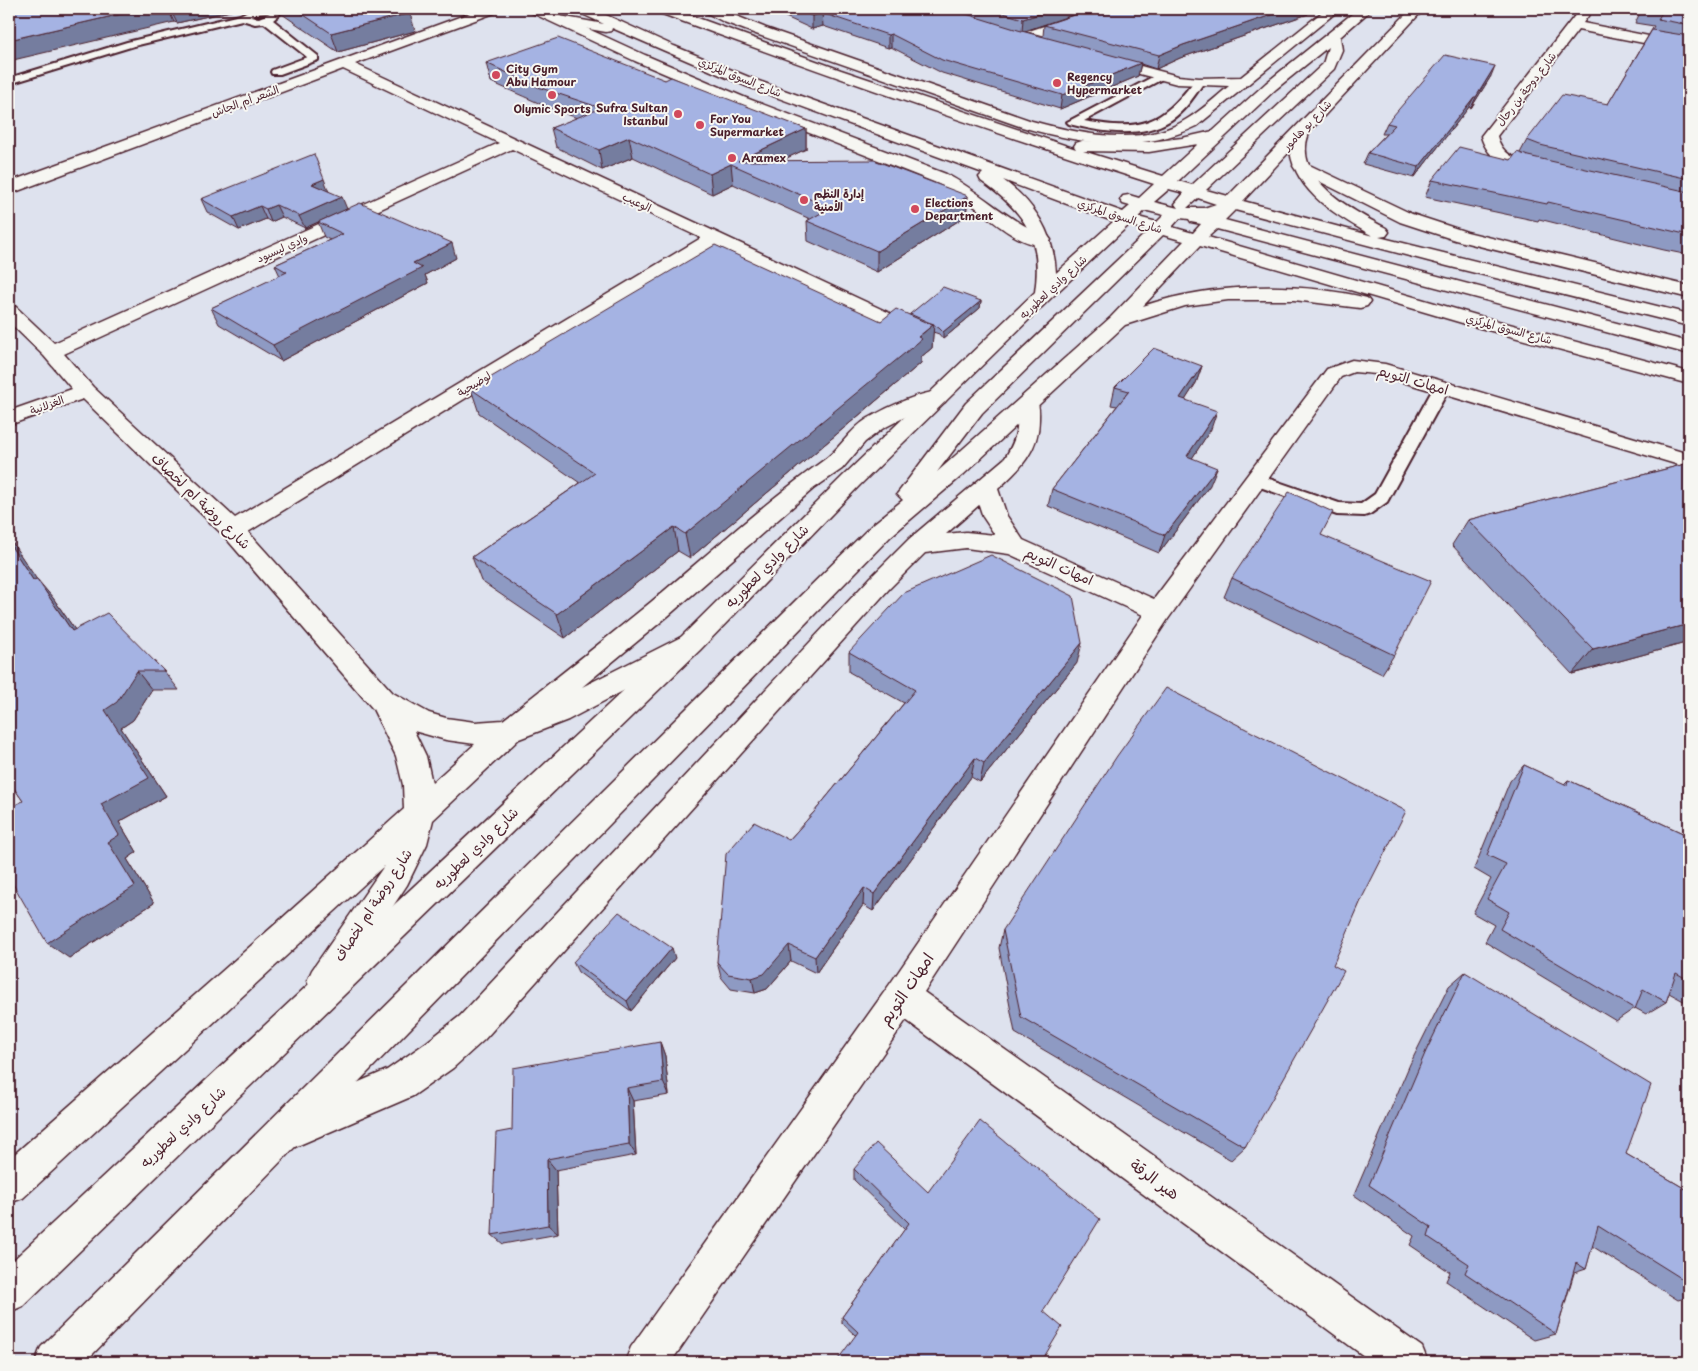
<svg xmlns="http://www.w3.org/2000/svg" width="1698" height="1371" font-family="'Playpen Sans','Playpen Sans Arabic',sans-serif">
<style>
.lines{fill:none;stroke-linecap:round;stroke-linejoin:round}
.lane-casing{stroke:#4a1f2b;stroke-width:4}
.street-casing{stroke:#4a1f2b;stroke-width:3}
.secondary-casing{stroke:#4a1f2b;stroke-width:3}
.lane{fill:#f6f6f2;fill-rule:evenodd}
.street{fill:#f6f6f2;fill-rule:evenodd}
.secondary{fill:#f6f6f2;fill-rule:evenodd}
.wall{fill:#8e9ac3;stroke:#4a1f2b}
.shaded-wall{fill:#747d9f;stroke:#4a1f2b}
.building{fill:#a5b3e3;stroke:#4a1f2b}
.poi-dot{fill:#d1495b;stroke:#f6f6f2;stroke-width:2}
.labels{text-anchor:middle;stroke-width:4;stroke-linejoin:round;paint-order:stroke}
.far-poi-label{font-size:11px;font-weight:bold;fill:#4a1f2b;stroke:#f6f6f2;text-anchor:start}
.far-street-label{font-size:11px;fill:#4a1f2b;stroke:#f6f6f2}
.street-label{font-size:14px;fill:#4a1f2b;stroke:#f6f6f2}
.near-street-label{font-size:16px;fill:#4a1f2b;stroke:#f6f6f2}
</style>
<rect width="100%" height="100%" fill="#dee2ee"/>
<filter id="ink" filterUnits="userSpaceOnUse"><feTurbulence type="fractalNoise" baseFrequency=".02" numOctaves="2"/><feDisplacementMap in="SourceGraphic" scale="10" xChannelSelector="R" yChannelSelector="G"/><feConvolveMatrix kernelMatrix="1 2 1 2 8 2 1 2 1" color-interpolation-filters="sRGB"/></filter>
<g filter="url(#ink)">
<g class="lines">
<defs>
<g id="lane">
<path d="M 252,9 L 276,9 L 280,14 L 273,20 L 318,56 L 318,60 L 280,74 L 272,74 L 271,72 L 272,70 L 307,57 L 264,23 L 255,24 L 242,20 L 134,46 L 9,84 L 9,78 L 127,42 L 240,15 ZM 270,13 L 259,18 L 250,17 L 256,14 Z"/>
<path d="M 1160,73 L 1165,76 L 1164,78 L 1084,121 C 1141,131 1160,126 1195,80 L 1203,80 L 1204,82 C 1195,95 1185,111 1171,120 C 1141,139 1101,132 1069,124 L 1067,122 Z"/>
<path d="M 1442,382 L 1447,384 L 1450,387 L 1387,502 L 1370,514 L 1364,516 L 1337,515 L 1249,483 L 1247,479 L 1249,475 L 1255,474 L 1339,503 L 1361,504 L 1375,494 L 1434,387 L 1437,384 Z"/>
</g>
<g id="street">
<path d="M 481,9 L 498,9 L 497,12 L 355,64 L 924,329 L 927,333 L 924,337 L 917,339 L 910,337 L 715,245 L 248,532 L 393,693 L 429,713 L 446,718 L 475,722 L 503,720 C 552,681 602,642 651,602 C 708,554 763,504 824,460 C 840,449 849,430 867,419 C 884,409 926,388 945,392 L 948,397 L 945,402 L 907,416 L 882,429 L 865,442 L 842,469 L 813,489 L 668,616 L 582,687 L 679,638 L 688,635 L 697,638 L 701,645 L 697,652 L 568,720 L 519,739 L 433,820 L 427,844 L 407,885 L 336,992 L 324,997 L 312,992 L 307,981 L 312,970 L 384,866 L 23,1198 L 9,1203 L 9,1159 L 279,921 L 404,809 L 403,785 L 396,756 L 373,709 L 224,536 L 83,399 L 9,425 L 9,411 L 72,389 L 44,356 L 9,322 L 9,305 L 16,307 L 54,343 L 499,143 L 343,69 L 15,192 L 9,193 L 9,182 ZM 512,149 L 701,238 L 235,518 L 93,387 L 64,354 ZM 414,731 L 446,740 L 475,744 L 432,783 L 426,756 Z"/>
<path d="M 529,9 L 545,9 L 645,55 L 746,98 L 946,174 C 983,193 1009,223 1048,236 L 1051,240 L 1048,244 C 1019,251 981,209 958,194 C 951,189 942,186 934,182 L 736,104 L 635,61 L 530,12 Z"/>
<path d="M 704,9 L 719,9 L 766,28 L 1032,121 C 1079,134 1143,148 1187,119 C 1202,110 1216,97 1229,86 L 1177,84 L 1098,63 L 1096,60 L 1098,57 L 1103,56 L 1178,76 L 1199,78 L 1241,77 L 1326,9 L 1340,9 L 1197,126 C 1139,154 1082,144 1022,127 L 756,34 L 724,22 L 705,12 Z"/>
<path d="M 1095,9 L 1113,9 L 1112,12 L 1027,41 L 1022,42 L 1015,38 L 1017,35 Z"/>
<path d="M 1580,9 L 1593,9 L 1583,23 L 1689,44 L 1689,52 L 1578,30 L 1497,136 C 1505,167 1537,157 1547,171 L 1545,174 L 1539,176 C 1515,170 1488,163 1481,136 Z"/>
<path d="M 1301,161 L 1412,214 L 1467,232 L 1689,286 L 1689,298 L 1455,240 L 1400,222 L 1295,169 L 1293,166 L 1295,163 Z"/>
<path d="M 1352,360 L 1385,364 L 1689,454 L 1689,468 L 1376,374 L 1354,372 L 1341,377 L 1168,619 L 924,992 L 1422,1347 L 1428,1362 L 1372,1362 L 906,1020 L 671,1362 L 625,1362 L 631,1347 L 890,984 L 1143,615 L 1009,554 L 966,548 L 925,553 L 889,589 L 484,1040 L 453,1068 L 413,1096 L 290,1149 L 277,1143 L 271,1130 L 277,1117 L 387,1070 L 427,1042 L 460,1016 L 871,577 L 909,539 L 1005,458 C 1011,448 1015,440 1017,428 C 1018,419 1015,409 1020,400 L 1028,398 L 1036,400 C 1040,406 1039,412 1039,419 C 1039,451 1020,469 998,489 L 1007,516 L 1023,540 L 1154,599 L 1327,369 ZM 979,505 L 983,517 L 995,535 L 966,532 L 946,534 Z"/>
</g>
<path id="secondary" d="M 577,9 L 593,9 L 674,46 L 756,80 L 1123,212 L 1130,206 L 1123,204 L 1120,200 L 1123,196 L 1129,195 L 1139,198 L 1154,184 C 987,131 822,73 657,12 L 656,9 L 673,9 L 841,70 L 1076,149 L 1074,146 L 1076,143 L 1082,141 L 1149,142 L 1182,138 L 1213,131 L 1266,83 L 1358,9 L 1372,9 L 1340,37 L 1342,50 L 1334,69 L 1206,190 L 1228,196 L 1411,9 L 1424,9 L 1310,131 C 1308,136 1306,141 1306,146 C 1302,184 1358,214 1386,228 L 1389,232 L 1386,236 L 1379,237 L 1689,314 L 1689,326 L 1447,266 L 1235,210 L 1225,220 L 1689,342 L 1689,354 L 1217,229 L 1208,237 L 1483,317 L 1689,372 L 1689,384 L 1469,325 L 1200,246 L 1143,306 C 1211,283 1297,281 1367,298 L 1370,302 L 1367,306 L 1360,308 L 1294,300 L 1228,300 L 1185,306 L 1125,325 L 964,474 L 891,536 L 85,1362 L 35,1362 L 41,1347 L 873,524 L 903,500 L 897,494 L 901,489 L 966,403 L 1148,231 L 1129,225 L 1051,298 L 860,485 L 700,650 L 23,1306 L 9,1312 L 9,1264 L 682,636 L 844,475 L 1035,292 C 1043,238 1024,211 981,181 L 979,177 L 983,173 L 746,86 L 612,28 L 611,31 L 606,32 L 560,24 L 553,20 L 560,16 L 604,24 L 578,12 ZM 1328,47 L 1323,64 L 1192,185 L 1178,181 L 1276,89 ZM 1198,144 L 1163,176 L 1083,151 L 1149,152 ZM 1290,151 C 1296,193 1339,217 1373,236 L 1243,201 ZM 1003,180 L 1107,219 L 1114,221 L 1056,273 C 1054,234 1035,203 1003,180 ZM 1169,189 L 1184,193 L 1175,204 L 1178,208 L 1154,202 ZM 1198,198 L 1216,204 L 1204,208 L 1187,208 ZM 1145,211 L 1148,211 L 1164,215 L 1157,222 L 1138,217 ZM 1180,218 L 1189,219 L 1191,222 L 1201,224 L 1193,233 L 1172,227 ZM 1163,235 L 1184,241 L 1111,317 L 937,472 L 982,413 Z"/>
</defs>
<use href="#lane" class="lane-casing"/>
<use href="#street" class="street-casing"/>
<use href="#secondary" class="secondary-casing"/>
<use href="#lane" class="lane"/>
<use href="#street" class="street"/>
<use href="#secondary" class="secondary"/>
</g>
<g class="wall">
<path d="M 9,9 L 239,9 L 177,23 L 174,22 Z"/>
<path d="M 278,9 L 399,9 L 415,31 L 338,52 L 282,14 Z"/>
<path d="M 768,9 L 1090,9 L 1024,31 L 1043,36 L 1044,25 L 1308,14 L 1180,58 L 1156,69 L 1141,64 L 1138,76 L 1060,109 L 942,73 L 891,47 L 888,48 L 823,26 L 812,29 Z"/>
<path d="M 1642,9 L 1689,9 L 1689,255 L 1664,250 L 1539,219 L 1538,221 L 1425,197 L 1432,180 L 1511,160 L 1520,153 L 1527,140 L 1608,104 L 1654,26 L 1635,23 Z"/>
<path d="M 486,63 L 665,80 L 806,129 L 806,149 L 782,160 L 968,196 L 966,216 L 877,272 L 808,241 L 807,221 L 810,219 L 733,184 L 712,194 L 633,157 L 602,170 L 556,147 L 551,128 L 577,118 L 543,105 L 491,82 Z"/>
<path d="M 1491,76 L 1471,108 L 1469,107 L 1414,178 L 1363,164 L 1368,153 L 1386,134 L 1382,134 L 1387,123 Z"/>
<path d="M 329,191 L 346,209 L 456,258 L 425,275 L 428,283 L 281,361 L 219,324 L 211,308 L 280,276 L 275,265 L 330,240 L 324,237 L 318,222 L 305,228 L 282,217 L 271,222 L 266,219 L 239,230 L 207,212 L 201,199 Z"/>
<path d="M 981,301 L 980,308 L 943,339 L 939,334 L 933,332 L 932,348 L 921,357 L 921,363 L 690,558 L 678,551 L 565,638 L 481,581 L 472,557 L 580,483 L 479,413 L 471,389 L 881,321 L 910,315 L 910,314 Z"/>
<path d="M 1202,366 L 1196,383 L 1185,400 L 1211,429 L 1192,458 L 1210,485 L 1159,553 L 1048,506 L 1052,489 L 1117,406 L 1111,405 L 1115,387 Z"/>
<path d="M 1689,463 L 1689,642 L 1572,674 L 1452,545 L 1468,520 Z"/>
<path d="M 1321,535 L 1394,655 L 1382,674 L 1224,597 L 1232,578 Z"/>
<path d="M 9,538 L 36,579 L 53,598 L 75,630 L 164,671 L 179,690 L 152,690 L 133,720 L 121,728 L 166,796 L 119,822 L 137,852 L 127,859 L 154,903 L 69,958 L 23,801 L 9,781 Z"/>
<path d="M 849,652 L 1077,663 L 980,782 L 971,777 L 873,911 L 863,905 L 816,973 L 791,961 L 767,989 L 755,993 L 731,989 L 721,977 L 717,962 L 789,840 L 815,811 L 904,703 L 849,672 Z"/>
<path d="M 1524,765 L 1564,784 L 1568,780 L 1689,836 L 1689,1004 L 1669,993 L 1666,1002 L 1646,1014 L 1635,1008 L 1616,1021 L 1485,942 L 1494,925 L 1473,913 L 1491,879 L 1474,869 L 1510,781 Z"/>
<path d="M 1363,896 L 1245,1147 L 1231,1160 L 1015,1033 L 999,948 L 1003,930 Z"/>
<path d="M 675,958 L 631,1011 L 578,972 L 573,962 Z"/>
<path d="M 1465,972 L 1626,1154 L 1689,1191 L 1689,1297 L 1678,1300 L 1592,1246 L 1586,1269 L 1574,1273 L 1556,1334 L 1534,1340 L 1446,1281 L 1450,1272 L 1410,1245 L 1414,1236 L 1354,1195 L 1410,1064 L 1449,986 Z"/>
<path d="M 660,1042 L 665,1056 L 669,1095 L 633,1101 L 636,1155 L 556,1170 L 558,1234 L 503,1244 L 492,1235 L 512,1130 Z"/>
<path d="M 854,1169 L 1043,1311 L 855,1335 L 842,1323 L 842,1317 L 905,1229 L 854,1180 Z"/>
</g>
<g class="shaded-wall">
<path d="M 143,9 L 168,9 L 174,22 L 9,61 L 9,40 Z"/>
<path d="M 170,9 L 239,9 L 177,23 Z"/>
<path d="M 1055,9 L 1090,9 L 1022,32 L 1023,19 Z"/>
<path d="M 1289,9 L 1310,9 L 1308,14 L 1180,58 L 1156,69 L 1159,55 L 1183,45 Z"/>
<path d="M 410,13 L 415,31 L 338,52 L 331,33 Z"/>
<path d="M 822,13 L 823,26 L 812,29 L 812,16 Z"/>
<path d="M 891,34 L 891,47 L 888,48 L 888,35 Z"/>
<path d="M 1141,63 L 1138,76 L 1060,109 L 1062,95 Z"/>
<path d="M 1495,66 L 1491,76 L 1471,108 L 1476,97 Z"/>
<path d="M 1474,97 L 1469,107 L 1414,178 L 1419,167 Z"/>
<path d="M 806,129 L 806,149 L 753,174 L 738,161 Z"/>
<path d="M 629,137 L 633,157 L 602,170 L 599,150 Z"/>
<path d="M 731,164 L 733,184 L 712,194 L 710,174 Z"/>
<path d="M 324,179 L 329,192 L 312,184 Z"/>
<path d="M 968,196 L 966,216 L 877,272 L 877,251 Z"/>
<path d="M 342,197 L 347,209 L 305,228 L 299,216 Z"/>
<path d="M 276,205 L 282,217 L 271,222 L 266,209 Z"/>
<path d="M 260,206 L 266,219 L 239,230 L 233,217 Z"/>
<path d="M 452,243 L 456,258 L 425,275 L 428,283 L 281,361 L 273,345 L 413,263 Z"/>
<path d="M 981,301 L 980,308 L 943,339 L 943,332 Z"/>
<path d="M 934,324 L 932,348 L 921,357 L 921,363 L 690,558 L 685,534 Z"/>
<path d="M 1202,366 L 1196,383 L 1175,416 L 1180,398 Z"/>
<path d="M 1217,411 L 1211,429 L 1182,474 L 1187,456 Z"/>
<path d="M 1217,468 L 1210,485 L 1159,553 L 1165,535 Z"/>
<path d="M 674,527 L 678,551 L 565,638 L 557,614 Z"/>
<path d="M 9,538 L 50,599 L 33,580 L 9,543 Z"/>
<path d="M 37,579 L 53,598 L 89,650 L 72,631 Z"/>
<path d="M 1689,624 L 1689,642 L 1572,674 L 1593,649 Z"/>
<path d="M 1082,643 L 1077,663 L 980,782 L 984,763 Z"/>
<path d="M 137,671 L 152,690 L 133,720 L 121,728 L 166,796 L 119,822 L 137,852 L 127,859 L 154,903 L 69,958 L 47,943 L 108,842 L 101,804 L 105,710 Z"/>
<path d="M 975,758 L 971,777 L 873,911 L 874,894 Z"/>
<path d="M 864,888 L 863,905 L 816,973 L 815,957 Z"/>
<path d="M 789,945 L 791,961 L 767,989 L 755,993 L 752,978 Z"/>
<path d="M 672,948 L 675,958 L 631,1011 L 627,1001 Z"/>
<path d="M 660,1042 L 665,1056 L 669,1095 L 663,1082 Z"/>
<path d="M 627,1088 L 633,1101 L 636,1155 L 629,1144 Z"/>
<path d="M 547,1159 L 556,1170 L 558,1234 L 548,1225 Z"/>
</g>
<g class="building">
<path d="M 9,9 L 143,9 L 9,40 Z"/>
<path d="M 295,9 L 399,9 L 410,13 L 331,33 Z"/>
<path d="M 795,9 L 950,9 L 1018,30 L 1141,63 L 1062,95 L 942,60 L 891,34 L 888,35 L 822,13 L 812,16 Z"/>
<path d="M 990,9 L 1055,9 L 1023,19 Z"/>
<path d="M 1092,9 L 1289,9 L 1183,45 L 1159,55 L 1044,25 Z"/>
<path d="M 1649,9 L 1689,9 L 1689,25 L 1658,19 L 1663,11 Z"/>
<path d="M 1652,30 L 1689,36 L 1689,179 L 1540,145 L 1527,140 L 1562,95 L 1608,104 Z"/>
<path d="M 558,38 L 665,80 L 671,77 L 806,129 L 738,161 L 874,160 L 968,196 L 877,251 L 807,221 L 830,208 L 731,164 L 710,174 L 629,137 L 599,150 L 551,128 L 601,108 L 538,87 L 486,63 Z"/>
<path d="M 1445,55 L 1495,66 L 1476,97 L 1474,97 L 1419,167 L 1368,153 L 1395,125 L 1387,123 Z"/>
<path d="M 1459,147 L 1511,160 L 1517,152 L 1528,156 L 1689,192 L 1689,235 L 1548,202 L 1547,204 L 1432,180 Z"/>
<path d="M 314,154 L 324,179 L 312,184 L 342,197 L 299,216 L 276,205 L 266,209 L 260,206 L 233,217 L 201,199 Z"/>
<path d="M 360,203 L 452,243 L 413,263 L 422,268 L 273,345 L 211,308 L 287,272 L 275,265 L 343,234 L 318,222 Z"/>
<path d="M 715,245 L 881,321 L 896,309 L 925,322 L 934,324 L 918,337 L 922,339 L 685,534 L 674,527 L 557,614 L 472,557 L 595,473 L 471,389 Z"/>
<path d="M 943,287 L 981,301 L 943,332 L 939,328 L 934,325 L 934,324 L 928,322 L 910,314 Z"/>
<path d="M 1154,348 L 1202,366 L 1180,398 L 1217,411 L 1187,456 L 1217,468 L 1165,535 L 1052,489 L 1129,391 L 1115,387 Z"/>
<path d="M 1689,463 L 1689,624 L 1593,649 L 1468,520 Z"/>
<path d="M 1289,492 L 1333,512 L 1321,535 L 1431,581 L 1394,655 L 1232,578 Z"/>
<path d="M 9,543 L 33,580 L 37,579 L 72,631 L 107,613 L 164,671 L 137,671 L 117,702 L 105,710 L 149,778 L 101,804 L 119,835 L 108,842 L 135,886 L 47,943 L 9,877 L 9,808 L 23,801 L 9,781 Z"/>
<path d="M 991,555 L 1073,596 L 1082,643 L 984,763 L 975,758 L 874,894 L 864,888 L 815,957 L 789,945 L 764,974 L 752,978 L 728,974 L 717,962 L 726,854 L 754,822 L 789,840 L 815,811 L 915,690 L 849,652 L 904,593 Z"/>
<path d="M 1166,688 L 1406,811 L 1363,896 L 1333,965 L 1344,971 L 1245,1147 L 1021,1017 L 1003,930 L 1117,756 Z"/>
<path d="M 1524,765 L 1567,785 L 1568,780 L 1689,836 L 1689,980 L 1676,973 L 1666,1002 L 1643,989 L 1635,1009 L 1500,929 L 1509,912 L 1487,899 L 1506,864 L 1487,855 Z"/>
<path d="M 619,912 L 672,948 L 627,1001 L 573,962 Z"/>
<path d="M 1465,972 L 1651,1085 L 1626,1154 L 1689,1191 L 1689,1283 L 1598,1226 L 1586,1269 L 1576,1263 L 1556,1334 L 1465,1273 L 1469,1264 L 1428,1237 L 1431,1227 L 1369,1185 L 1426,1051 Z"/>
<path d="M 660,1042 L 663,1082 L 627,1088 L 629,1144 L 547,1159 L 548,1225 L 492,1235 L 496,1133 L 512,1130 L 513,1068 Z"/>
<path d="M 980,1121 L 1100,1219 L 1043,1311 L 1062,1327 L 1041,1362 L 836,1362 L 858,1332 L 842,1317 L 909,1223 L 854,1169 L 876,1143 L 928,1192 Z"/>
</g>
</g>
<g class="poi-dot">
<circle cx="496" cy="75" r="5"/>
<circle cx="1057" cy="83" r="5"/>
<circle cx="552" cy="95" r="5"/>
<circle cx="678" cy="114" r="5"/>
<circle cx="700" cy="125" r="5"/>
<circle cx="732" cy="158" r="5"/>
<circle cx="804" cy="200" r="5"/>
<circle cx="915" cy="209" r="5"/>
</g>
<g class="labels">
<g class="far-poi-label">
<text x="506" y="73">City Gym<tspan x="506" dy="13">Abu Hamour</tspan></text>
<text x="1067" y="81">Regency<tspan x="1067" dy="13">Hypermarket</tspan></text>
<text x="668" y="112" text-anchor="end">Sufra Sultan<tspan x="668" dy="13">Istanbul</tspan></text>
<text x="552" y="113" text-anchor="middle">Olymic Sports</text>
<text x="710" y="123">For You<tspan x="710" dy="13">Supermarket</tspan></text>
<text x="742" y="162">Aramex</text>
<text x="814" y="198">إدارة النظم<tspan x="814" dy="13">الأمنية</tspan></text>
<text x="925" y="207">Elections<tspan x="925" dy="13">Department</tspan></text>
</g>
<g class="far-street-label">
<text transform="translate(740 77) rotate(22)" y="4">شارع السوق المركزي</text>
<text transform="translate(1526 89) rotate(-52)" y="4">شارع دوحة بن رحال</text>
<text transform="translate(245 101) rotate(-20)" y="4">الشعر أم الجاش</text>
<text transform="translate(1307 125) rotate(-46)" y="4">شارع بو هامور</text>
<text transform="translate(637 202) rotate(25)" y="4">الوعيب</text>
<text transform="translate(1120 216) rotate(18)" y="4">شارع السوق المركزي</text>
<text transform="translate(282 248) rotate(-24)" y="4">وادي ليسيود</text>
<text transform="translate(1053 287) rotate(-43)" y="4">شارع وادي لعطوريه</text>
<text transform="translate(1509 329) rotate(15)" y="4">شارع السوق المركزي</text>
<text transform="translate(474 384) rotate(-31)" y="4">لوضيحية</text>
<text transform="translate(47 405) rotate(-20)" y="4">الغزلانية</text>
</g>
<g class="street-label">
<text transform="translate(1413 380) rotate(16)" y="5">امهات التويم</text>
<text transform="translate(201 501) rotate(44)" y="5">شارع روضة ام لخصاف</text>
<text transform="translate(767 566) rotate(-45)" y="5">شارع وادي لعطوريه</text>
<text transform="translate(1059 566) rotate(24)" y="5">امهات التويم</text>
<text transform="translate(476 848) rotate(-44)" y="5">شارع وادي لعطوريه</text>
<text transform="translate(373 905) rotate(-57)" y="5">شارع روضة ام لخصاف</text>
<text transform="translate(183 1127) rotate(-43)" y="5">شارع وادي لعطوريه</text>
</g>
<g class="near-street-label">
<text transform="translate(906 989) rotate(-56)" y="6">امهات التويم</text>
<text transform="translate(1155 1179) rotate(36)" y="6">هير الرقة</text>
</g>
</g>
<rect width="1698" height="1371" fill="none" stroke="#f6f6f2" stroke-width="30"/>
<rect x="15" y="15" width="1668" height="1341" fill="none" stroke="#4a1f2b" stroke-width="2" filter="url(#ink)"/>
</svg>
